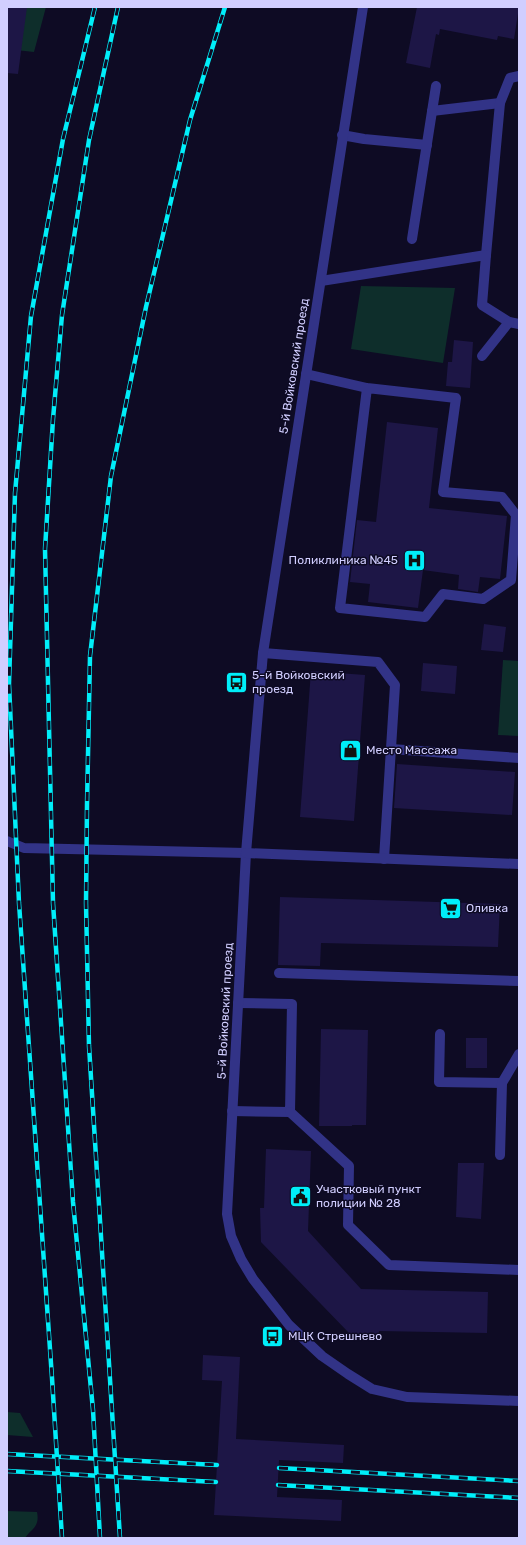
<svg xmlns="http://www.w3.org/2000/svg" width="526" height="1545" font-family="Rubik,sans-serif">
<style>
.green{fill:#0e2e2b}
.building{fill:#1d1646}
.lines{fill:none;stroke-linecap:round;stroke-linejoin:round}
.service{stroke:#323387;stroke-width:10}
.minor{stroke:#323387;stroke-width:10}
.rail-casing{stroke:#00eef9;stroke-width:4.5}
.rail{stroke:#0e0b24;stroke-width:3;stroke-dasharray:9;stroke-linecap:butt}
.labels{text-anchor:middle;stroke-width:3;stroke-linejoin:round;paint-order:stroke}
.street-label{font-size:12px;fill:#d1ceff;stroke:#0e0b24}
.poi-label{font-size:12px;fill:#d1ceff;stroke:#0e0b24;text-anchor:start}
</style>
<rect width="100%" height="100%" fill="#0e0b24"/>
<g class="green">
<path d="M 7,7 L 46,7 L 34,52 L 7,49 Z"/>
<path d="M 361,286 L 455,288 L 443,363 L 351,349 Z"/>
<path d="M 503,660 L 519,661 L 519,736 L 498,735 Z"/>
<path d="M 7,1412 L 20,1413 L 33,1437 L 7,1435 Z"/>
<path d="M 7,1511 L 37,1512 C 40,1527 32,1528 25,1538 L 7,1538 Z"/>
</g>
<g class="building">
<path d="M 7,7 L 27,7 L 18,74 L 7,73 Z"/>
<path d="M 417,7 L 519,7 L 514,39 L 498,36 L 497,40 L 440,29 L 439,35 L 436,34 L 430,68 L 406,63 Z"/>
<path d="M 454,340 L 473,342 L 470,388 L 446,386 L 448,362 L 452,362 Z"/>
<path d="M 387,422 L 438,428 L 429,508 L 507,516 L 500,579 L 480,577 L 478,592 L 458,589 L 459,575 L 423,570 L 418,608 L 368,602 L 370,584 L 350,582 L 357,520 L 376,522 Z"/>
<path d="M 484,624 L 506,627 L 503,652 L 481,650 Z"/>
<path d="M 423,663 L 457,666 L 455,694 L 421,691 Z"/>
<path d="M 311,671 L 365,675 L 354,821 L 300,817 Z"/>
<path d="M 397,764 L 515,772 L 512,815 L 394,808 Z"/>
<path d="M 280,897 L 500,904 L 498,947 L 321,943 L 320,966 L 278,965 Z"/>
<path d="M 321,1029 L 368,1030 L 366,1125 L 352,1125 L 352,1126 L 319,1126 Z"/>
<rect x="466" y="1038" width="21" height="30"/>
<path d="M 266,1149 L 311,1151 L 308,1231 L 361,1289 L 488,1292 L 487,1333 L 379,1331 L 379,1335 L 350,1334 L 261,1242 L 260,1208 L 264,1208 Z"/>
<path d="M 458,1163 L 484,1163 L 481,1219 L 456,1217 Z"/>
<path d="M 203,1355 L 240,1357 L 236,1439 L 344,1445 L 343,1463 L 279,1460 L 277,1497 L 342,1500 L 341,1521 L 214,1515 L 222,1381 L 202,1380 Z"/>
</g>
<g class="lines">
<g class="service">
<path d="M 432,111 L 500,103"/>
<path d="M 342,135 L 364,139 L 427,145"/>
<path d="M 412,239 L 436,86"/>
<path d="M 486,255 L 500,103 L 510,78 L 519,76"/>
<path d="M 321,281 L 486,255 L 482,305 L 509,322 L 519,324"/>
<path d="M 482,356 L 509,322"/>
<path d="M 306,374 L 367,388 L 456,398 L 443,492 L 502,497 L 516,515 L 511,580 L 483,599 L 443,594 L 425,617 L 340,608 L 367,388"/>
<path d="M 263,653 L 378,662 L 395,685 L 384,859"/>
<path d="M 391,749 L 519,758"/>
<path d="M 7,841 L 24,848 L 246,853"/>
<path d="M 279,973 L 519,981"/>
<path d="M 440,1034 L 439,1082 L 502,1083"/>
<path d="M 232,1111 L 290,1112 L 292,1004 L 238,1003"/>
<path d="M 290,1112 L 349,1166 L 348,1225 L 389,1265 L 519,1270"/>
<path d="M 500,1155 L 502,1083 L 519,1054"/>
</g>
<g class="minor">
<path d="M 363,7 L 263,653 L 246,853 L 227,1214 L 231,1236 L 241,1259 L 253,1279 L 289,1325 L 322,1356 L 348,1374 L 372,1389 L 407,1397 L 519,1401"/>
<path d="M 246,853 L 519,864"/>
</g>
<defs>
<g id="rail">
<path d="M 7,1454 L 217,1465"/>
<path d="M 279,1468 L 519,1481"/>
<path d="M 7,1471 L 216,1482"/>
<path d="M 278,1485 L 519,1498"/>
<path d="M 62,1538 L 52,1378 L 19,903 L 9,684 L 15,493 L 31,316 L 63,139 L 95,7"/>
<path d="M 100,1538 L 93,1410 L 73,1202 L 53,903 L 45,549 L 53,419 L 62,315 L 89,140 L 118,7"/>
<path d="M 120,1538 L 89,1046 L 86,903 L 87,805 L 90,656 L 111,476 L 146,307 L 190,120 L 225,7"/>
</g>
</defs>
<use href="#rail" class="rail-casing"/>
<use href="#rail" class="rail"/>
</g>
<defs>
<symbol id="hospital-square" viewBox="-11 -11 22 22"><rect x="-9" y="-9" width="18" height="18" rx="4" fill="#00eef9" stroke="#0e0b24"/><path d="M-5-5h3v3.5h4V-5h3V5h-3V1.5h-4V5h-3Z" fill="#111"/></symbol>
<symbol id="bus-square" viewBox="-11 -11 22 22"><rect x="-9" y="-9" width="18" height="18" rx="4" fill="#00eef9" stroke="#0e0b24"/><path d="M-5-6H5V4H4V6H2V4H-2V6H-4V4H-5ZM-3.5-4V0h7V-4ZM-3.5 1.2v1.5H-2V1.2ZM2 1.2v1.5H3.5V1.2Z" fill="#111"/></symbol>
<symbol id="shop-square" viewBox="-11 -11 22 22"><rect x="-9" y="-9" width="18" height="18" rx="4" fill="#00eef9" stroke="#0e0b24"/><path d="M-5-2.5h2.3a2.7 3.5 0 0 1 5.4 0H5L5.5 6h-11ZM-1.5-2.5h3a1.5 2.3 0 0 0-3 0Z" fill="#111"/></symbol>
<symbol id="supermarket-square" viewBox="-11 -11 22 22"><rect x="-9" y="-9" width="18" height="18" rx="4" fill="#00eef9" stroke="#0e0b24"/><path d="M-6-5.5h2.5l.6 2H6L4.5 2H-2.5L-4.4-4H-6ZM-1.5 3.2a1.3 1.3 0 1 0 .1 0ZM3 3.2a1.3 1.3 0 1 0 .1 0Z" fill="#111"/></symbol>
<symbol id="civic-square" viewBox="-11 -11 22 22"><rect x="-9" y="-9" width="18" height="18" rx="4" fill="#00eef9" stroke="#0e0b24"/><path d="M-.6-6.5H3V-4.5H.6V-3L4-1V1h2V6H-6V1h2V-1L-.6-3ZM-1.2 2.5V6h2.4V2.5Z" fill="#111"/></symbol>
</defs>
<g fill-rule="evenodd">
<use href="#hospital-square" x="402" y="548" width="25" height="25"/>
<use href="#bus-square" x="224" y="670" width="25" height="25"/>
<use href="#shop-square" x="338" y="738" width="25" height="25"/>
<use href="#supermarket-square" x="438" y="896" width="25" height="25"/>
<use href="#civic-square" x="288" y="1184" width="25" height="25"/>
<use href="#bus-square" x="260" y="1324" width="25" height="25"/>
</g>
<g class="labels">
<g class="street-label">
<text transform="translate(294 366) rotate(-81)" y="4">5-й Войковский проезд</text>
<text transform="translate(225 1011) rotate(-87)" y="4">5-й Войковский проезд</text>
</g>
<g class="poi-label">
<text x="398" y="564" text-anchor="end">Поликлиника №45</text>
<text x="252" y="679">5-й Войковский<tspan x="252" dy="14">проезд</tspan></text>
<text x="366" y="754">Место Массажа</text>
<text x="466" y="912">Оливка</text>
<text x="316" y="1193">Участковый пункт<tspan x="316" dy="14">полиции № 28</tspan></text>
<text x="288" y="1340">МЦК Стрешнево</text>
</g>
</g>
<rect width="526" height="1545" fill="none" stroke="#d1ceff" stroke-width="16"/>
</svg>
